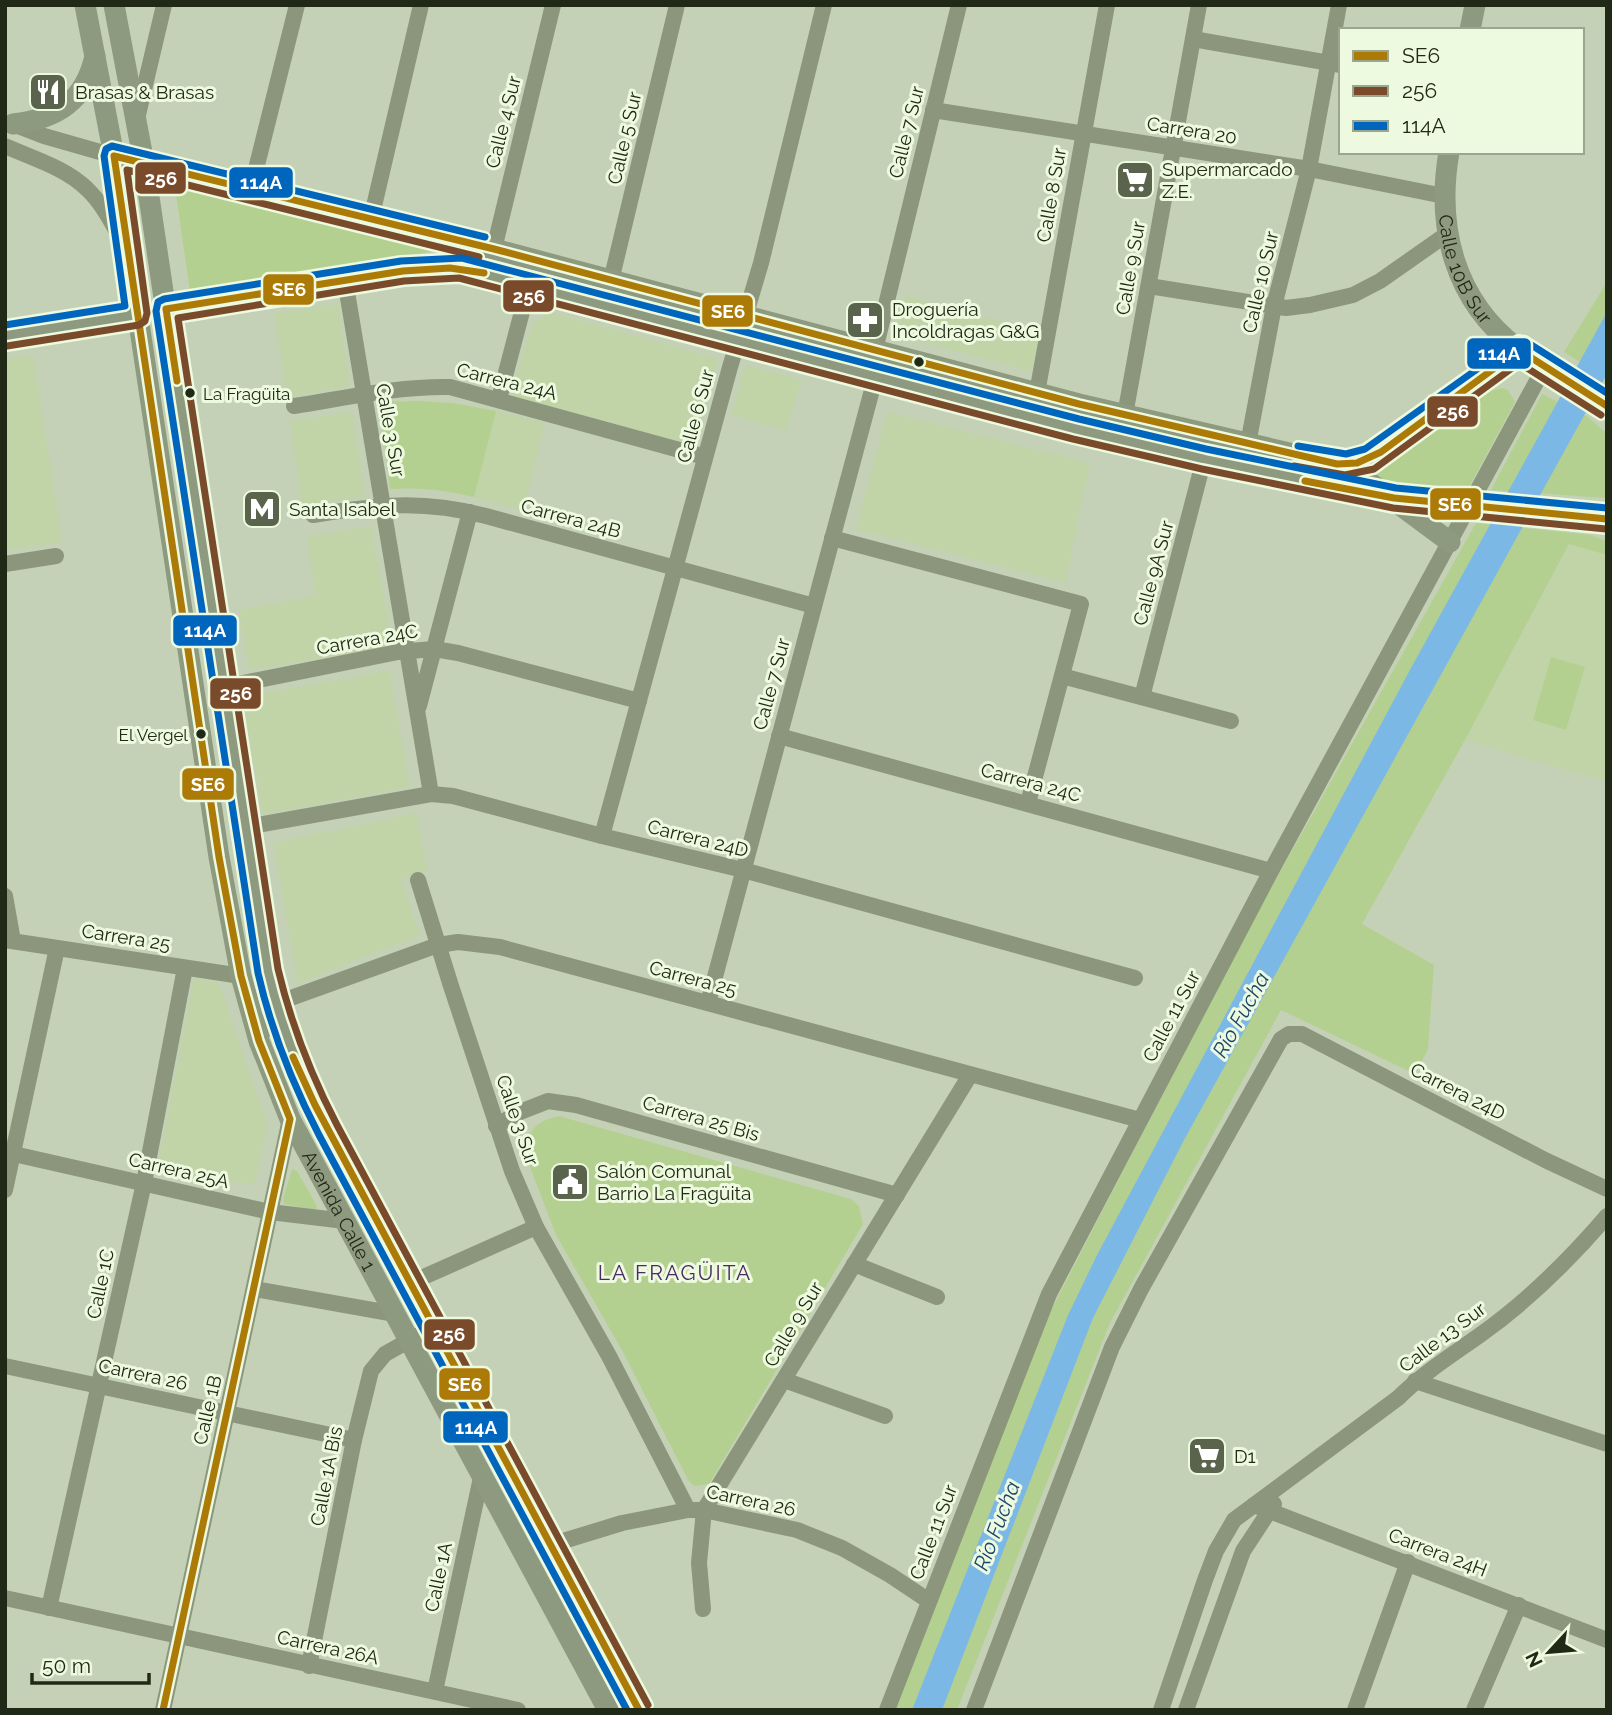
<svg xmlns="http://www.w3.org/2000/svg" width="1612" height="1715" font-family="Raleway,sans-serif">
<style>
.built{fill:#c0d4a7}
.green{fill:#b4d090}
.water{fill:#7cb8e5}
.lines{fill:none;stroke-linecap:round;stroke-linejoin:round}
.minor{stroke:#8b967d;stroke-width:16}
.major{stroke:#8e9a7f;stroke-width:21}
.bus-1-casing{stroke:#edfadf;stroke-width:12}
.bus-2-casing{stroke:#edfadf;stroke-width:12}
.bus-3-casing{stroke:#edfadf;stroke-width:12}
.bus-1{stroke:#ac7a07;stroke-width:7}
.bus-2{stroke:#7a4b2a;stroke-width:7}
.bus-3{stroke:#0065bd;stroke-width:7}
.bus-dot{fill:#202915;stroke:#edfadf;stroke-width:2.5}
.labels{text-anchor:middle;stroke-width:6;stroke-linejoin:round;paint-order:stroke}
.bus-label{font-size:17px;fill:#202915;stroke:#edfadf;text-anchor:start}
.poi-label{font-size:19px;fill:#202915;stroke:#edfadf;text-anchor:start}
.street-label{font-size:19px;fill:#202915;stroke:#edfadf}
.water-label{font-size:21px;font-style:italic;fill:#1b466b;stroke:#edfadf}
.neighbourhood-label{font-size:21px;letter-spacing:2px;fill:#4a2a63;stroke:#edfadf}
.line-badge{stroke:#edfadf;stroke-width:2.5}
.badge-label{font-size:19px;text-anchor:middle;font-weight:bold;fill:#fff}
</style>
<rect width="100%" height="100%" fill="#c5d1b6"/>
<g class="built">
<path d="M 905,296 L 1041,332 L 1031,371 L 895,335 Z"/>
<path d="M 338,304 L 350,386 L 287,397 L 274,313 Z"/>
<path d="M 549,312 L 718,359 L 694,446 L 511,397 L 532,325 Z"/>
<path d="M 33,355 L 62,542 L 5,550 L 5,359 Z"/>
<path d="M 745,365 L 801,380 L 787,430 L 732,415 Z"/>
<path d="M 496,411 L 545,423 L 523,510 L 474,497 Z"/>
<path d="M 352,412 L 365,497 L 302,506 L 290,421 Z"/>
<path d="M 887,412 L 1090,463 L 1065,583 L 856,529 Z"/>
<path d="M 371,526 L 391,637 L 384,647 L 249,670 L 239,610 L 315,596 L 307,537 Z"/>
<path d="M 1570,544 L 1607,555 L 1607,780 L 1583,775 L 1465,740 Z"/>
<path d="M 389,671 L 410,787 L 263,814 L 242,697 Z"/>
<path d="M 417,813 L 427,871 L 401,879 L 420,935 L 298,983 L 273,843 Z"/>
<path d="M 194,979 L 219,984 L 267,1124 L 255,1185 L 158,1166 Z"/>
</g>
<g class="green">
<path d="M 174,180 L 437,246 L 440,250 L 190,292 Z"/>
<path d="M 1607,282 L 1607,379 L 1564,352 Z"/>
<path d="M 1502,388 L 1508,390 L 1515,402 L 1468,489 L 1351,478 L 1464,403 L 1488,391 Z"/>
<path d="M 1542,394 L 1588,417 L 1605,432 L 1607,498 L 1491,490 Z"/>
<path d="M 419,401 L 453,403 L 496,411 L 474,497 C 445,490 420,487 390,489 L 379,402 Z"/>
<path d="M 1476,523 L 1591,535 L 1607,541 L 1607,555 L 1569,544 L 1465,740 L 1362,924 L 1434,965 L 1428,1049 L 1415,1074 L 1281,1010 L 1110,1323 L 957,1710 L 895,1710 L 1045,1322 L 1247,931 Z"/>
<path d="M 1551,657 L 1585,667 L 1566,730 L 1533,720 Z"/>
<path d="M 559,1116 L 851,1199 L 859,1206 L 863,1224 L 709,1484 L 694,1486 L 688,1480 L 623,1352 L 556,1235 L 523,1149 C 531,1128 537,1121 559,1116 Z"/>
<path d="M 292,1169 L 297,1171 L 317,1206 L 316,1210 L 284,1204 L 283,1199 Z"/>
</g>
<path class="water" d="M 1607,312 L 1607,374 L 1184,1140 L 1093,1318 L 942,1710 L 912,1710 L 1068,1315 L 1097,1255 L 1411,668 Z"/>
<g class="lines">
<g class="minor">
<path d="M 1193,39 L 1341,65"/>
<path d="M 933,110 L 1309,169 L 1444,196"/>
<path d="M 137,119 L 164,5"/>
<path d="M 13,124 L 44,136 L 114,156"/>
<path d="M 5,146 C 32,158 66,168 87,189 C 103,204 113,225 123,243"/>
<path d="M 251,189 L 297,5"/>
<path d="M 371,219 L 421,5"/>
<path d="M 494,249 L 553,5"/>
<path d="M 345,280 L 431,794"/>
<path d="M 611,281 L 677,5"/>
<path d="M 1149,286 L 1286,308 L 1310,305 L 1353,295 L 1380,281 L 1447,234"/>
<path d="M 875,350 L 959,5"/>
<path d="M 1037,393 L 1107,5"/>
<path d="M 499,399 L 529,285"/>
<path d="M 294,406 C 346,398 397,386 450,387 L 705,457"/>
<path d="M 1125,415 L 1199,5"/>
<path d="M 1248,444 L 1274,306 L 1309,169 L 1339,5"/>
<path d="M 313,515 C 378,505 420,499 486,516 L 814,606"/>
<path d="M 832,538 L 1081,604 L 1028,803"/>
<path d="M 5,564 L 56,556"/>
<path d="M 1062,676 L 1231,721"/>
<path d="M 223,687 L 398,652 L 434,649 L 458,653 L 639,701"/>
<path d="M 1142,697 L 1204,459"/>
<path d="M 419,706 L 470,512"/>
<path d="M 779,736 L 1271,871"/>
<path d="M 246,827 L 431,794 L 453,796 L 602,836 L 743,870 L 1135,978"/>
<path d="M 602,836 L 730,367 L 761,263 L 824,5"/>
<path d="M 418,880 L 451,986 L 512,1171 L 536,1227 L 609,1356 L 688,1510"/>
<path d="M 5,896 L 13,941"/>
<path d="M 5,940 L 241,976"/>
<path d="M 708,1003 L 876,375"/>
<path d="M 259,1041 C 265,1025 273,1008 288,999 L 438,945 L 458,942 L 500,947 L 1140,1120"/>
<path d="M 496,1126 L 520,1112 L 548,1101 L 576,1105 L 897,1195"/>
<path d="M 5,1152 L 270,1212 L 345,1221"/>
<path d="M 5,1190 L 57,948"/>
<path d="M 854,1264 L 937,1297"/>
<path d="M 410,1283 L 536,1227"/>
<path d="M 254,1289 L 395,1314"/>
<path d="M 5,1366 L 354,1440"/>
<path d="M 784,1380 L 885,1416"/>
<path d="M 1415,1381 L 1607,1444"/>
<path d="M 1254,1505 L 1607,1640"/>
<path d="M 550,1545 L 622,1523 L 688,1510 L 704,1510 L 797,1530 L 842,1548 L 890,1575 L 929,1601"/>
<path d="M 5,1598 L 518,1710"/>
<path d="M 49,1608 L 144,1183 L 185,968"/>
<path d="M 703,1609 L 699,1563 L 704,1510 L 970,1075"/>
<path d="M 309,1666 L 354,1440 L 371,1371 L 385,1354 L 433,1327"/>
<path d="M 435,1691 L 482,1473"/>
<path d="M 163,1710 L 290,1119"/>
<path d="M 887,1710 L 1049,1294 L 1271,871 L 1545,366"/>
<path d="M 974,1710 L 1112,1347 L 1141,1289 L 1281,1039 L 1289,1034 L 1302,1034 L 1545,1160 L 1607,1189"/>
<path d="M 1161,1710 L 1205,1580 L 1216,1551 L 1234,1520 L 1398,1398 C 1423,1373 1452,1355 1480,1335 C 1525,1303 1571,1258 1607,1216"/>
<path d="M 1186,1710 L 1243,1551 L 1274,1504"/>
<path d="M 1355,1710 L 1408,1562"/>
<path d="M 1474,1710 L 1519,1605"/>
</g>
<g class="major">
<path id="s1" d="M 85,5 L 114,156 L 219,857 L 241,976 L 259,1041 L 290,1119 L 608,1710"/>
<path d="M 114,5 L 144,163 L 192,487 L 268,971 C 280,1028 301,1079 328,1130 L 639,1710"/>
<path d="M 1470,30 L 1475,5"/>
<path d="M 13,124 C 57,119 85,101 95,56"/>
<path id="s2" d="M 1449,152 C 1436,227 1454,300 1517,348 C 1544,370 1579,383 1607,406"/>
<path d="M 132,160 L 494,249 L 1079,404 L 1337,464 L 1357,463 L 1381,452 L 1519,350"/>
<path d="M 166,309 L 403,271 L 435,268 L 460,268 L 1076,429 L 1204,459 L 1394,498 L 1607,519"/>
<path d="M 5,336 L 137,315"/>
<path d="M 1346,465 L 1450,542"/>
</g>
<defs>
<g id="bus-1">
<path d="M 177,381 L 166,309 L 403,271 L 450,268 L 484,273"/>
<path d="M 1305,481 L 1394,498 L 1607,519"/>
<path d="M 293,1057 L 315,1105 L 639,1710"/>
<path d="M 163,1710 L 290,1119 L 259,1041 L 241,976 L 219,857 L 114,156 L 494,249 L 1079,404 L 1337,464 L 1357,463 L 1381,452 L 1519,350 L 1607,406"/>
</g>
<g id="bus-2">
<path d="M 7,346 L 139,325 L 145,321 L 147,313 L 127,170 L 479,257"/>
<path d="M 1294,466 L 1345,475 L 1374,469 L 1519,363 L 1601,415"/>
<path d="M 648,1705 L 337,1125 C 311,1075 291,1024 278,969 L 178,318 L 404,281 L 459,278 L 1073,439 L 1202,469 L 1393,508 L 1606,529"/>
</g>
<g id="bus-3">
<path d="M 5,325 L 125,306 L 104,156 L 106,149 L 112,146 L 485,237"/>
<path d="M 1298,446 L 1346,454 L 1365,449 L 1518,340 L 1525,341 L 1607,393"/>
<path d="M 627,1710 L 319,1135 C 292,1083 271,1030 258,973 L 156,311 L 158,302 L 164,299 L 401,261 L 462,258 L 1079,419 L 1206,449 L 1396,488 L 1607,508"/>
</g>
</defs>
<use href="#bus-1" class="bus-1-casing"/>
<use href="#bus-2" class="bus-2-casing"/>
<use href="#bus-3" class="bus-3-casing"/>
<use href="#bus-1" class="bus-1"/>
<use href="#bus-2" class="bus-2"/>
<use href="#bus-3" class="bus-3"/>
</g>
<defs>
<symbol id="restaurant-square" viewBox="-11 -11 22 22"><rect x="-9" y="-9" width="18" height="18" rx="4" fill="#5a644d" stroke="#edfadf"/><path d="M-5-6h1v4h1v-4h1v4h1v-4h1v5L-1.5 .5V6h-2V.5L-5-1ZM5-6V6H3V1.5H1.5Q1.5-4 5-6Z" fill="#fff"/></symbol>
<symbol id="supermarket-square" viewBox="-11 -11 22 22"><rect x="-9" y="-9" width="18" height="18" rx="4" fill="#5a644d" stroke="#edfadf"/><path d="M-6-5.5h2.5l.6 2H6L4.5 2H-2.5L-4.4-4H-6ZM-1.5 3.2a1.3 1.3 0 1 0 .1 0ZM3 3.2a1.3 1.3 0 1 0 .1 0Z" fill="#fff"/></symbol>
<symbol id="pharmacy-square" viewBox="-11 -11 22 22"><rect x="-9" y="-9" width="18" height="18" rx="4" fill="#5a644d" stroke="#edfadf"/><path d="M-2-6h4v4h4v4h-4v4h-4v-4h-4v-4h4Z" fill="#fff"/></symbol>
<symbol id="metro-square" viewBox="-11 -11 22 22"><rect x="-9" y="-9" width="18" height="18" rx="4" fill="#5a644d" stroke="#edfadf"/><path d="M-5.5 5V-5H-3L0 0L3-5H5.5V5H3V-.5L0 4L-3-.5V5Z" fill="#fff"/></symbol>
<symbol id="civic-square" viewBox="-11 -11 22 22"><rect x="-9" y="-9" width="18" height="18" rx="4" fill="#5a644d" stroke="#edfadf"/><path d="M-.6-6.5H3V-4.5H.6V-3L4-1V1h2V6H-6V1h2V-1L-.6-3ZM-1.2 2.5V6h2.4V2.5Z" fill="#fff"/></symbol>
</defs>
<g fill-rule="evenodd">
<use href="#restaurant-square" x="26" y="70" width="44" height="44"/>
<use href="#supermarket-square" x="1113" y="158" width="44" height="44"/>
<use href="#pharmacy-square" x="843" y="298" width="44" height="44"/>
<use href="#metro-square" x="240" y="487" width="44" height="44"/>
<use href="#civic-square" x="548" y="1160" width="44" height="44"/>
<use href="#supermarket-square" x="1185" y="1434" width="44" height="44"/>
</g>
<g class="bus-dot">
<circle cx="919" cy="362" r="6"/>
<circle cx="190" cy="393" r="6"/>
<circle cx="201" cy="734" r="6"/>
</g>
<g class="labels">
<g class="bus-label">
<text x="203" y="400">La Fragüita</text>
<text x="188" y="741" text-anchor="end">El Vergel</text>
</g>
<g class="poi-label">
<text x="75" y="99">Brasas &amp; Brasas</text>
<text x="1162" y="176">Supermarcado<tspan x="1162" dy="22">Z.E.</tspan></text>
<text x="892" y="316">Droguería<tspan x="892" dy="22">Incoldragas G&amp;G</tspan></text>
<text x="289" y="516">Santa Isabel</text>
<text x="597" y="1178">Salón Comunal<tspan x="597" dy="22">Barrio La Fragüita</tspan></text>
<text x="1234" y="1463">D1</text>
</g>
<g class="street-label">
<text transform="translate(503 122) rotate(-76)" y="7">Calle 4 Sur</text>
<text transform="translate(1192 130) rotate(9)" y="7">Carrera 20</text>
<text transform="translate(906 132) rotate(-76)" y="7">Calle 7 Sur</text>
<text transform="translate(624 138) rotate(-77)" y="7">Calle 5 Sur</text>
<text transform="translate(1051 195) rotate(-80)" y="7">Calle 8 Sur</text>
<text dy="7" stroke="none"><textPath href="#s2" startOffset="121">Calle 10B Sur</textPath></text>
<text transform="translate(1130 268) rotate(-80)" y="7">Calle 9 Sur</text>
<text transform="translate(1260 282) rotate(-77)" y="7">Calle 10 Sur</text>
<text transform="translate(507 381) rotate(14)" y="7">Carrera 24A</text>
<text transform="translate(695 416) rotate(-75)" y="7">Calle 6 Sur</text>
<text transform="translate(391 430) rotate(80)" y="7">Calle 3 Sur</text>
<text transform="translate(571 518) rotate(15)" y="7">Carrera 24B</text>
<text transform="translate(1153 573) rotate(-75)" y="7">Calle 9A Sur</text>
<text transform="translate(367 639) rotate(-10)" y="7">Carrera 24C</text>
<text transform="translate(771 684) rotate(-75)" y="7">Calle 7 Sur</text>
<text transform="translate(1031 782) rotate(15)" y="7">Carrera 24C</text>
<text transform="translate(698 838) rotate(14)" y="7">Carrera 24D</text>
<text transform="translate(126 937) rotate(9)" y="7">Carrera 25</text>
<text transform="translate(693 978) rotate(15)" y="7">Carrera 25</text>
<text transform="translate(1171 1016) rotate(-62)" y="7">Calle 11 Sur</text>
<text transform="translate(1458 1091) rotate(27)" y="7">Carrera 24D</text>
<text transform="translate(701 1118) rotate(16)" y="7">Carrera 25 Bis</text>
<text transform="translate(518 1120) rotate(71)" y="7">Calle 3 Sur</text>
<text transform="translate(179 1170) rotate(13)" y="7">Carrera 25A</text>
<text dy="7" stroke="none"><textPath href="#s1" startOffset="1239">Avenida Calle 1</textPath></text>
<text transform="translate(100 1284) rotate(-78)" y="7">Calle 1C</text>
<text transform="translate(793 1324) rotate(-59)" y="7">Calle 9 Sur</text>
<text transform="translate(1442 1337) rotate(-37)" y="7">Calle 13 Sur</text>
<text transform="translate(143 1374) rotate(12)" y="7">Carrera 26</text>
<text transform="translate(207 1410) rotate(-77)" y="7">Calle 1B</text>
<text transform="translate(326 1476) rotate(-79)" y="7">Calle 1A Bis</text>
<text transform="translate(751 1500) rotate(12)" y="7">Carrera 26</text>
<text transform="translate(933 1532) rotate(-69)" y="7">Calle 11 Sur</text>
<text transform="translate(1438 1552) rotate(21)" y="7">Carrera 24H</text>
<text transform="translate(438 1577) rotate(-78)" y="7">Calle 1A</text>
<text transform="translate(328 1647) rotate(12)" y="7">Carrera 26A</text>
</g>
<g class="water-label">
<text transform="translate(1241 1015) rotate(-61)" y="7">Río Fucha</text>
<text transform="translate(997 1526) rotate(-69)" y="7">Río Fucha</text>
</g>
<g class="neighbourhood-label">
<text x="675" y="1280">LA FRAGÜITA</text>
</g>
</g>
<g class="line-badge">
<rect x="134" y="161" width="53" height="34" rx="7" fill="#7a4b2a"/>
<rect x="228" y="166" width="66" height="33" rx="7" fill="#0065bd"/>
<rect x="262" y="273" width="53" height="33" rx="7" fill="#ac7a07"/>
<rect x="502" y="279" width="53" height="34" rx="7" fill="#7a4b2a"/>
<rect x="701" y="294" width="53" height="34" rx="7" fill="#ac7a07"/>
<rect x="1466" y="337" width="66" height="33" rx="7" fill="#0065bd"/>
<rect x="1426" y="395" width="53" height="33" rx="7" fill="#7a4b2a"/>
<rect x="1429" y="487" width="53" height="34" rx="7" fill="#ac7a07"/>
<rect x="172" y="614" width="66" height="33" rx="7" fill="#0065bd"/>
<rect x="209" y="677" width="53" height="33" rx="7" fill="#7a4b2a"/>
<rect x="181" y="767" width="54" height="34" rx="7" fill="#ac7a07"/>
<rect x="423" y="1318" width="53" height="33" rx="7" fill="#7a4b2a"/>
<rect x="438" y="1367" width="53" height="34" rx="7" fill="#ac7a07"/>
<rect x="442" y="1410" width="67" height="34" rx="7" fill="#0065bd"/>
</g>
<g class="badge-label">
<text x="161" y="185">256</text>
<text x="261" y="189">114A</text>
<text x="289" y="296">SE6</text>
<text x="529" y="303">256</text>
<text x="728" y="318">SE6</text>
<text x="1499" y="360">114A</text>
<text x="1453" y="418">256</text>
<text x="1455" y="511">SE6</text>
<text x="205" y="637">114A</text>
<text x="236" y="700">256</text>
<text x="208" y="791">SE6</text>
<text x="449" y="1341">256</text>
<text x="465" y="1391">SE6</text>
<text x="476" y="1434">114A</text>
</g>
<rect width="1612" height="1715" fill="none" stroke="#202915" stroke-width="14"/>
<rect x="1339" y="28" width="245" height="126" fill="#edfadf" stroke="#9ba68e" stroke-width="2"/>
<rect x="1353" y="51" width="35" height="10" fill="#ac7a07" stroke="#9ba68e" stroke-width="2"/>
<text x="1402" y="63" font-size="21" fill="#202915">SE6</text>
<rect x="1353" y="86" width="35" height="10" fill="#7a4b2a" stroke="#9ba68e" stroke-width="2"/>
<text x="1402" y="98" font-size="21" fill="#202915">256</text>
<rect x="1353" y="121" width="35" height="10" fill="#0065bd" stroke="#9ba68e" stroke-width="2"/>
<text x="1402" y="133" font-size="21" fill="#202915">114A</text>
<g transform="translate(1549 1652) rotate(244)" stroke="#edfadf" stroke-width="5" paint-order="stroke">
<path d="M0-5L12 26L0 18L-12 26Z" fill="#202915"/>
<text y="-10" font-size="19" font-weight="bold" text-anchor="middle" fill="#202915">N</text>
</g>
<path d="M32 1673v10h117v-10" fill="none" stroke="#202915" stroke-width="3.5"/>
<text x="42" y="1673" font-size="21" fill="#202915" stroke="#edfadf" stroke-width="5" paint-order="stroke">50 m</text>
</svg>
